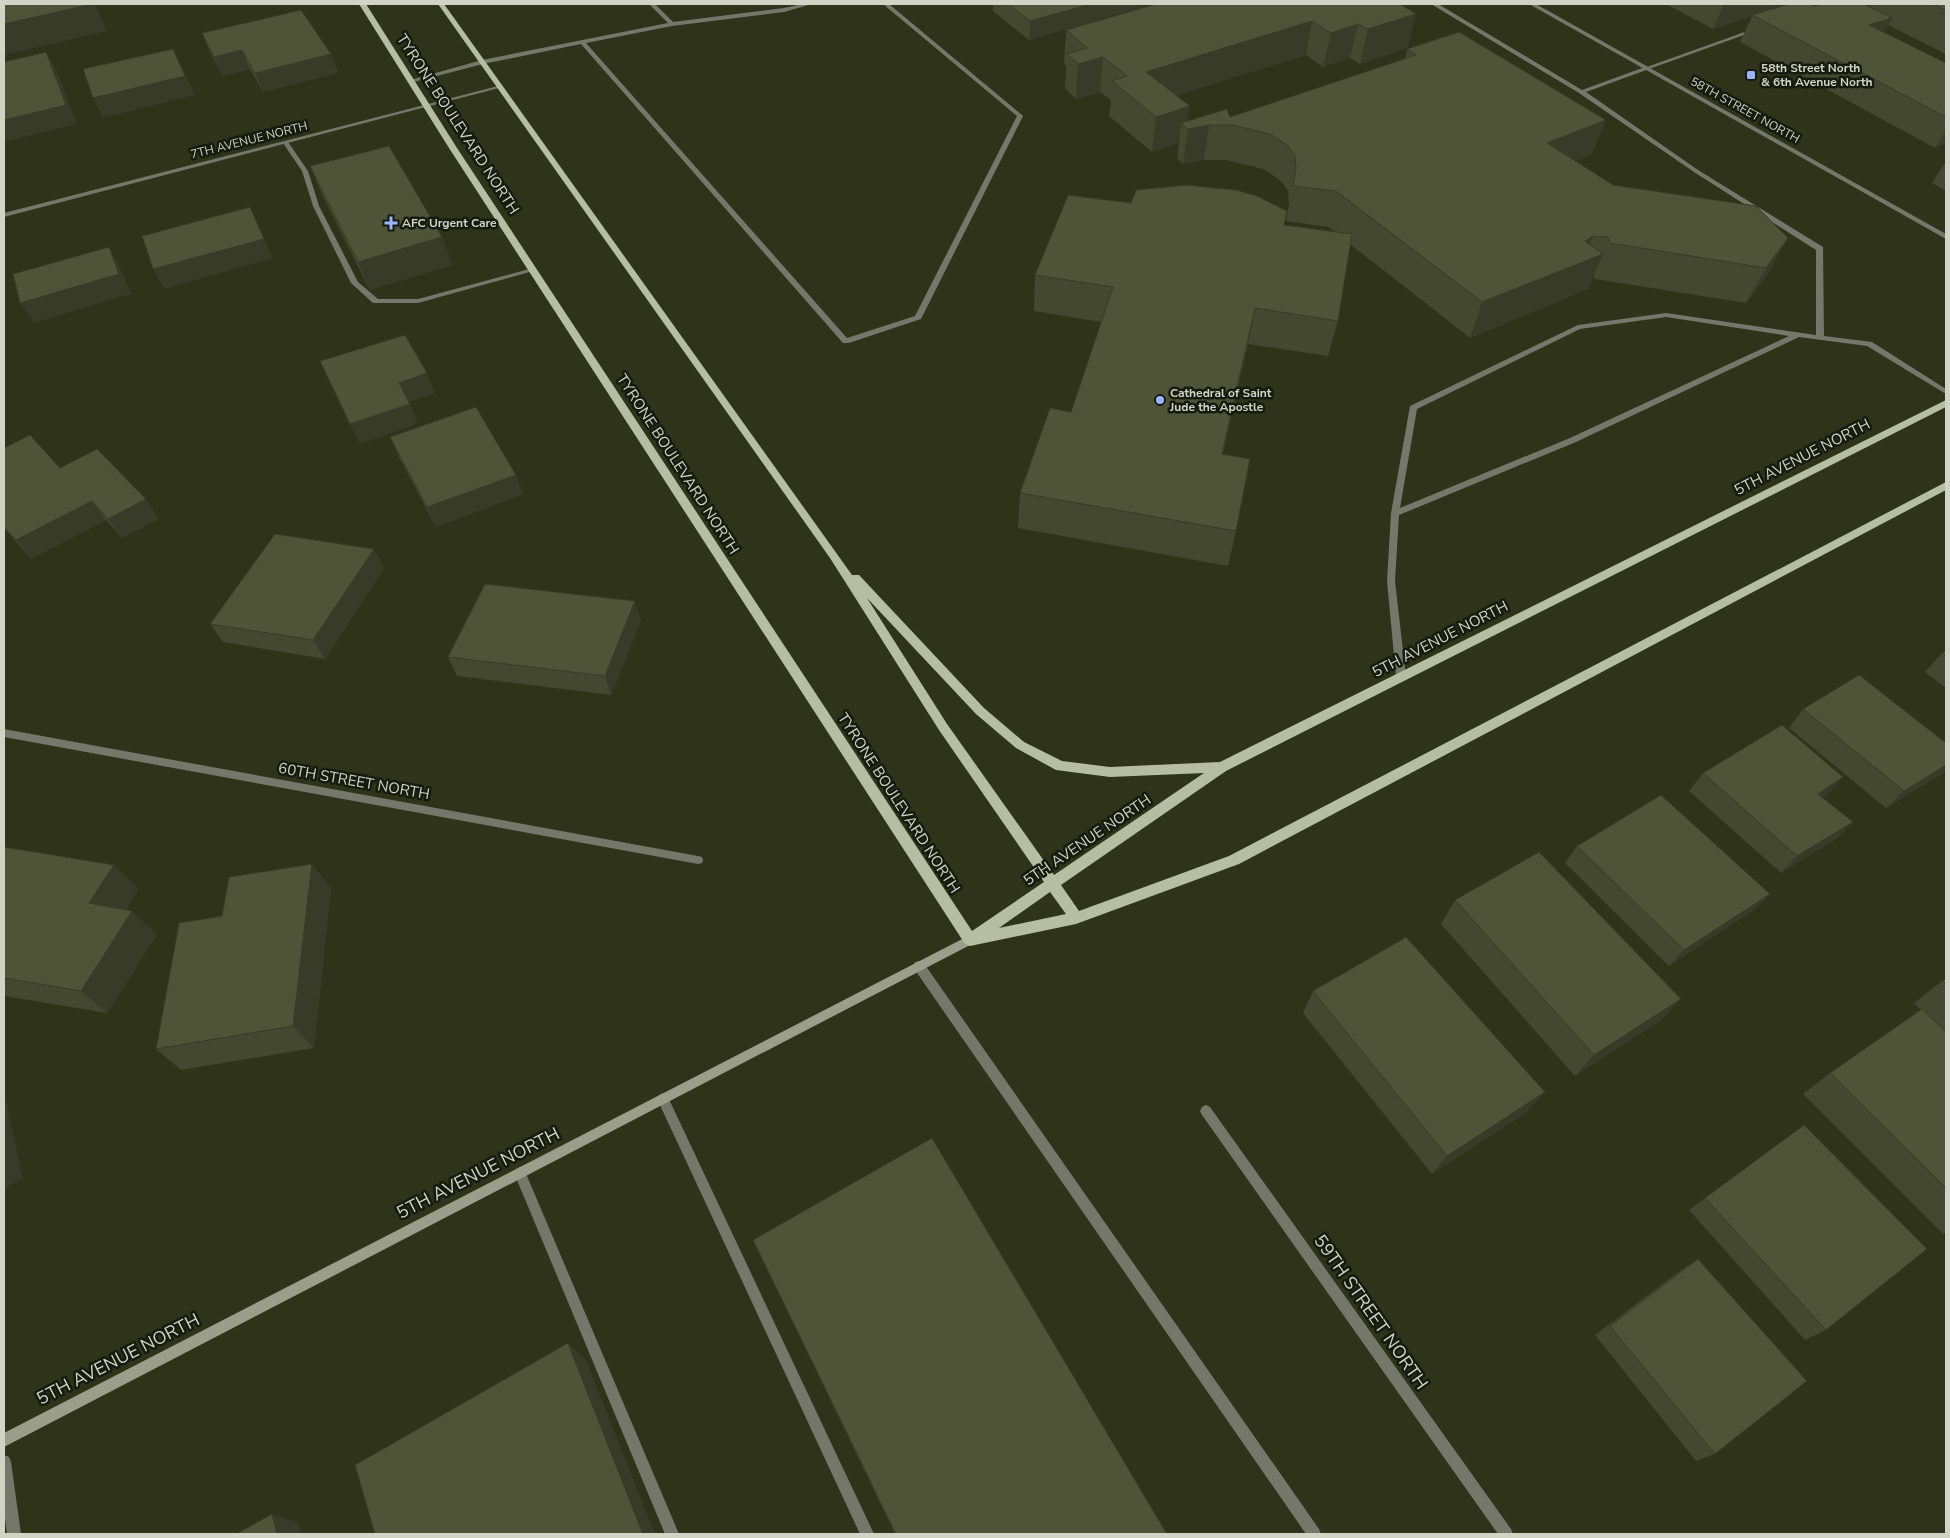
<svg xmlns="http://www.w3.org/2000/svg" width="1950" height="1538" font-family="'Nunito Sans',sans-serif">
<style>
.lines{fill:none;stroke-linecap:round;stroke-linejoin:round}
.service{fill:#74776a;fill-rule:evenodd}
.minor{fill:#74776a;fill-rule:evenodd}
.tertiary{fill:#74776a;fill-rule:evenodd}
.secondary{fill:#9a9e8a;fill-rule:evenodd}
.primary{fill:#b7bda3;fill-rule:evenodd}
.wall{fill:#444831}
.shaded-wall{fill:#373b28}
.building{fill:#4f5439;stroke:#373b28}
.poi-dot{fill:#9ab5fd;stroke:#171a0e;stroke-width:2}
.labels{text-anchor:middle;stroke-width:5;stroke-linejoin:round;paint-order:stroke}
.far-poi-label{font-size:12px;font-weight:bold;fill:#d1d4c5;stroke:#171a0e;text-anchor:start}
.far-street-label{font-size:12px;fill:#d1d4c5;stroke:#171a0e}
.street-label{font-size:15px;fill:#d1d4c5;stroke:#171a0e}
.near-street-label{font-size:18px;fill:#d1d4c5;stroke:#171a0e}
</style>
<rect width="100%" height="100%" fill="#2e3319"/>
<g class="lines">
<g class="service">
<path d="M 649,4 L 655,4 L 673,22 L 784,8 L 803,4 L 812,4 L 784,12 L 672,26 L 586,43 L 847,338 L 915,316 L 1017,116 L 883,4 L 889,4 L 1022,115 L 1023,116 L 921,319 L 849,343 L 843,343 L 581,44 L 483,64 L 410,83 L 407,81 L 482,60 L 668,23 Z"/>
<path d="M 1431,4 L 1438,4 L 1582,90 L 1645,67 L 1649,67 L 1649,69 L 1586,92 L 1698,170 L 1823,247 L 1824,336 L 1872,342 L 1946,389 L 1946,394 L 1867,346 L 1799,337 L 1576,442 L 1399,515 L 1395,581 L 1406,677 L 1401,681 L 1396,677 L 1387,581 L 1391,513 L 1410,406 L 1578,325 L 1666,313 L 1816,335 L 1816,250 L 1694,172 L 1579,93 ZM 1666,317 L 1789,336 L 1570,438 L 1400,508 L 1417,409 L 1580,329 Z"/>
<path d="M 284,142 L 288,142 L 308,171 L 319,206 L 358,282 L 378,299 L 418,299 L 533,268 L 537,270 L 418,303 L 373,303 L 351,283 L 313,206 L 302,171 L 283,143 Z"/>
<path d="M 919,961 L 923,962 L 1319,1529 L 1321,1534 L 1306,1534 L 915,970 L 913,966 L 915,962 Z"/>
<path d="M 663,1093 L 667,1095 L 874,1534 L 860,1534 L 659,1103 L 657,1099 L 659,1095 Z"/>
<path d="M 520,1167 L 524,1169 L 679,1534 L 665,1534 L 514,1173 L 516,1169 Z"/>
<path d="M 4,1455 L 9,1457 L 11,1462 L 21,1534 L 7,1534 L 4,1511 Z"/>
</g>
<g class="minor">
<path d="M 1753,29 L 1758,30 L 1649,69 L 1644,68 Z"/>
<path d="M 498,86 L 503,87 L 4,217 L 4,213 Z"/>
<path d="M 4,729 L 698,856 L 702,857 L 703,860 L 702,863 L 698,864 L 4,737 Z"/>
<path d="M 1206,1105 L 1210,1107 L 1511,1529 L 1513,1534 L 1498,1534 L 1202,1115 L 1200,1111 L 1202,1107 Z"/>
</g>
<path class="tertiary" d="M 1529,4 L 1536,4 L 1946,234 L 1946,239 Z"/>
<path class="secondary" d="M 970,935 L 974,937 L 975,940 L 974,943 L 4,1447 L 4,1433 Z"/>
<path class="primary" d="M 359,4 L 366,4 L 457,148 L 972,931 L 1044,882 L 939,730 L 830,558 L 438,4 L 444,4 L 852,575 L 859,575 L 984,708 L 1024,742 L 1062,761 L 1110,767 L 1220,762 L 1946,400 L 1946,407 L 1226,771 L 1061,885 L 1079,911 L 1229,856 L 1946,482 L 1946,490 L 1239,864 L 1076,924 L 970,946 L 965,944 L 449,148 ZM 867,598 L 976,714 L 1016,748 L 1056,770 L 1110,777 L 1204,773 L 1054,875 L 947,724 ZM 1050,892 L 1066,914 L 999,928 Z"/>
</g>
<g class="wall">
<path d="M 993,4 L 1145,4 L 1145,6 L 1029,40 L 993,11 Z"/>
<path d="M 1400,4 L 1408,48 L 1360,64 L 1350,58 L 1323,67 L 1306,55 L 1177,95 L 1188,121 L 1230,117 L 1405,59 L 1407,49 L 1592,155 L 1576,161 L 1613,185 L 1756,206 L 1768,274 L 1746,303 L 1595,279 L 1594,275 L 1588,289 L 1470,338 L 1350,244 L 1338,321 L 1328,356 L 1248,344 L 1223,454 L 1236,531 L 1228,566 L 1018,528 L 1020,493 L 1071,412 L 1101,322 L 1034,311 L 1035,275 L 1284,225 L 1335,232 L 1328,227 L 1286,221 L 1289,204 L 1288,191 L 1281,181 L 1271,174 L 1263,169 L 1226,160 L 1204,160 L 1183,164 L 1177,158 L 1179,143 L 1152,152 L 1109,116 L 1111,100 L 1100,92 L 1076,99 L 1065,88 L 1066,66 L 1064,64 L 1066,30 Z"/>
<path d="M 1666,4 L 1779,4 L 1777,7 L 1845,5 L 1870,7 L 1871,4 L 1946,4 L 1946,54 L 1888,25 L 1884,32 L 1946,63 L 1946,143 L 1935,148 L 1740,42 L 1752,16 L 1713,29 Z"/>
<path d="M 202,33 L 331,54 L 338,73 L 263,92 L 250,69 L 223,76 L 210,52 Z"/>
<path d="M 1946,163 L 1946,191 L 1932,183 L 1944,164 Z"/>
<path d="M 310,166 L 442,237 L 452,265 L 370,290 L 322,194 Z"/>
<path d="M 390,437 L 516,475 L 523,494 L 436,527 L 399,457 Z"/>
<path d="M 4,448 L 60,468 L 159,519 L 122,538 L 106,520 L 31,559 L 4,528 Z"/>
<path d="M 384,568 L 325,659 L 223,642 L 210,624 Z"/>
<path d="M 641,620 L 611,695 L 457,676 L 448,657 Z"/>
<path d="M 1946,651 L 1946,688 L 1925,672 L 1942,653 Z"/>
<path d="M 1803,709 L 1943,773 L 1886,808 L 1789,728 Z"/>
<path d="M 1703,773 L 1843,777 L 1827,795 L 1823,798 L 1853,822 L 1836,839 L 1781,873 L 1689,791 Z"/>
<path d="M 1577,846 L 1770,894 L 1754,910 L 1669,966 L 1565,863 Z"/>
<path d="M 4,847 L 114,865 L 138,889 L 126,909 L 157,934 L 107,1013 L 4,996 Z"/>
<path d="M 331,888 L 314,1048 L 181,1070 L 156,1049 L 222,916 Z"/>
<path d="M 1455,900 L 1681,999 L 1660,1021 L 1575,1076 L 1441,924 Z"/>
<path d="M 1946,978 L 1946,1232 L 1943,1234 L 1803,1094 L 1830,1073 L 1921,1010 L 1914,1003 Z"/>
<path d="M 1313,991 L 1527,1112 L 1432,1174 L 1303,1013 Z"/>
<path d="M 1804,1125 L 1826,1330 L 1805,1340 L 1689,1210 Z"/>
<path d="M 753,1240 L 1167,1534 L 895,1534 Z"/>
<path d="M 1698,1259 L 1715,1454 L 1696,1461 L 1595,1335 L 1681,1270 Z"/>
</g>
<g class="shaded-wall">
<path d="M 93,4 L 95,4 L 107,31 L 4,55 L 4,24 Z"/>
<path d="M 1091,4 L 1145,4 L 1145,6 L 1029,40 L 1030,21 Z"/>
<path d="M 1724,4 L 1779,4 L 1777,8 L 1713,29 Z"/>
<path d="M 1416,14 L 1408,48 L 1360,64 L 1368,29 Z"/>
<path d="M 1892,18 L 1877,45 L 1869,25 Z"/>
<path d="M 1312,21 L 1306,55 L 1143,106 L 1146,72 Z"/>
<path d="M 1358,24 L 1350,58 L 1323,67 L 1331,33 Z"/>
<path d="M 173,49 L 195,95 L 103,118 L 93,98 Z"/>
<path d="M 242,50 L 250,69 L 223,76 L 214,57 Z"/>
<path d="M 46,52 L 57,71 L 77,124 L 4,142 L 4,120 Z"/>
<path d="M 331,54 L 338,73 L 263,92 L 255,73 Z"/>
<path d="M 1103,57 L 1100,92 L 1076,99 L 1078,64 Z"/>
<path d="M 1190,106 L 1187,128 L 1181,123 L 1179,143 L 1152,152 L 1156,117 Z"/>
<path d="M 1606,120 L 1592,155 L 1534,178 L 1547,143 Z"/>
<path d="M 1209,125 L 1204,160 L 1183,164 L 1188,129 Z"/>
<path d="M 1946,130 L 1946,143 L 1935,148 Z"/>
<path d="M 250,207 L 273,258 L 164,289 L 153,269 Z"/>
<path d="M 1593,236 L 1582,262 L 1603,254 L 1588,289 L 1470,338 L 1482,302 Z"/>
<path d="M 442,237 L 452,265 L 370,290 L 358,262 Z"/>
<path d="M 1788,238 L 1768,274 L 1746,303 L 1766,268 Z"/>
<path d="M 109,247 L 120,267 L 131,294 L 34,323 L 20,303 Z"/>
<path d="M 1255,308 L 1248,344 L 1215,490 L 1222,454 Z"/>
<path d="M 427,373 L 435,393 L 407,403 L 399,383 Z"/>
<path d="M 410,404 L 418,424 L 360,444 L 350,424 Z"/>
<path d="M 516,475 L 523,494 L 436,527 L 427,507 Z"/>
<path d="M 146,499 L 159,519 L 122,538 L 108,519 Z"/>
<path d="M 92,501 L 106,520 L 31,559 L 16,540 Z"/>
<path d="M 374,549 L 384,568 L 325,659 L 313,640 Z"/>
<path d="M 635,601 L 641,620 L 611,695 L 605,676 Z"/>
<path d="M 1946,765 L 1946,770 L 1943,773 L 1886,808 L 1904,791 Z"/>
<path d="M 1843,777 L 1827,795 L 1802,811 L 1818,794 Z"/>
<path d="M 1853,822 L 1836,839 L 1781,873 L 1797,856 Z"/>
<path d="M 312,864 L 331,888 L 314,1048 L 293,1026 Z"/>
<path d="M 114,865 L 138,889 L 115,926 L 89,903 Z"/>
<path d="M 1770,894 L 1754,910 L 1669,966 L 1684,950 Z"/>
<path d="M 132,911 L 157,934 L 107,1013 L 81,991 Z"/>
<path d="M 1681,999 L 1660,1021 L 1575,1076 L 1594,1055 Z"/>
<path d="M 4,1091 L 23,1179 L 4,1188 Z"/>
<path d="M 1545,1092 L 1527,1112 L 1432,1174 L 1447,1156 Z"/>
<path d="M 568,1343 L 586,1360 L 655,1534 L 643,1534 Z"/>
<path d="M 272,1514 L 298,1522 L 301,1534 L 277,1534 Z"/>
</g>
<g class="building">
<path d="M 4,4 L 93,4 L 4,24 Z"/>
<path d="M 1008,4 L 1091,4 L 1030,21 Z"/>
<path d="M 1156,4 L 1400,4 L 1416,14 L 1368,29 L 1358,24 L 1331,33 L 1312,21 L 1146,72 L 1190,106 L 1156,117 L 1112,81 L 1127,76 L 1103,57 L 1078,64 L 1067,54 L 1087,48 L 1066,30 Z"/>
<path d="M 1789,4 L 1810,4 L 1814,6 L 1822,4 L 1843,4 L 1845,5 L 1848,4 L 1864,4 L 1892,18 L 1869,25 L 1946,63 L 1946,117 L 1752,15 Z"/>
<path d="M 1933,4 L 1946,4 L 1946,10 Z"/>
<path d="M 301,10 L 331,54 L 255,73 L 242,50 L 214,57 L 202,33 Z"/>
<path d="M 1459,32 L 1606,120 L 1547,143 L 1613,185 L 1756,206 L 1788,238 L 1766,268 L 1610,243 L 1608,237 L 1593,236 L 1585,241 L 1603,254 L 1482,302 L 1336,191 L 1293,186 L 1296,168 L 1295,156 L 1288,146 L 1278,139 L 1270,134 L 1232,125 L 1209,125 L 1188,129 L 1181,123 L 1227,109 L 1230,117 L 1416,55 L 1407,49 Z"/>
<path d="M 173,49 L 185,76 L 93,98 L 83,69 Z"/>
<path d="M 46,52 L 66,105 L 4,120 L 4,62 Z"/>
<path d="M 389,146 L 442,237 L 358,262 L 310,166 Z"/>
<path d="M 1186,185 L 1236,190 L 1257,196 L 1287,211 L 1284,225 L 1352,234 L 1338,321 L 1255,308 L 1222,454 L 1250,459 L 1236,531 L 1020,493 L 1050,408 L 1071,412 L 1113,287 L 1035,275 L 1068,195 L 1131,203 L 1136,190 Z"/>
<path d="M 250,207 L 264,239 L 153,269 L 142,236 Z"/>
<path d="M 109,247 L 119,274 L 20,303 L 13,274 Z"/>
<path d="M 405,335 L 427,373 L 399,383 L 410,404 L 350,424 L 320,361 Z"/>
<path d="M 476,407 L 516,475 L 427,507 L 390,437 Z"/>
<path d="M 30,435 L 60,468 L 97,449 L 146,499 L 108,519 L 92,501 L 16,540 L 4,527 L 4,448 Z"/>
<path d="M 275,534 L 374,549 L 313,640 L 210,624 Z"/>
<path d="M 485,584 L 635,601 L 605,676 L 448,657 Z"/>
<path d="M 1946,651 L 1946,656 L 1942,653 Z"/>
<path d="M 1859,675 L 1946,743 L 1946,765 L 1904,791 L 1803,709 Z"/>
<path d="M 1782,725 L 1843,777 L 1818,794 L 1853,822 L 1797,856 L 1703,773 Z"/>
<path d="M 1661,795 L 1770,894 L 1684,950 L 1577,846 Z"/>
<path d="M 4,847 L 114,865 L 89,903 L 132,911 L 81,991 L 4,978 Z"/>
<path d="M 1539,852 L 1681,999 L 1594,1055 L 1455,900 Z"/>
<path d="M 312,864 L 293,1026 L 156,1049 L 179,923 L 222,916 L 229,877 Z"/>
<path d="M 1406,937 L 1545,1092 L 1447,1156 L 1313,991 Z"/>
<path d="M 1946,978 L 1946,984 L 1943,981 Z"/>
<path d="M 1922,1009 L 1946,1032 L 1946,1188 L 1830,1073 Z"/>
<path d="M 1804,1125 L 1927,1249 L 1826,1330 L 1705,1198 Z"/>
<path d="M 932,1138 L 1167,1534 L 896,1534 L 753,1240 Z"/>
<path d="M 1698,1259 L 1807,1381 L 1715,1454 L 1610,1326 Z"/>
<path d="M 568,1343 L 643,1534 L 375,1534 L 355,1465 Z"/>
<path d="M 272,1514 L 277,1534 L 236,1534 Z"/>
</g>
<g class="poi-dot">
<rect x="1746" y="70" width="10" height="10" rx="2.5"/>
<path d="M388.5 215.5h5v5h5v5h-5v5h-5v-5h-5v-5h5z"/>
<circle cx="1160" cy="400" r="5"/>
</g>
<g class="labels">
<g class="far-poi-label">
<text x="1761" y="72">58th Street North<tspan x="1761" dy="14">&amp; 6th Avenue North</tspan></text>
<text x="402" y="227">AFC Urgent Care</text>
<text x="1170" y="397">Cathedral of Saint<tspan x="1170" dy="14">Jude the Apostle</tspan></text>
</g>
<g class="far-street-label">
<text transform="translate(1745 110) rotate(29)" y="4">58TH STREET NORTH</text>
<text transform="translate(249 140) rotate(-14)" y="4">7TH AVENUE NORTH</text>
</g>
<g class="street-label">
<text transform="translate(458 124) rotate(57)" y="5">TYRONE BOULEVARD NORTH</text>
<text transform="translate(1802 457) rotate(-27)" y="5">5TH AVENUE NORTH</text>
<text transform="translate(678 464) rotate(57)" y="5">TYRONE BOULEVARD NORTH</text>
<text transform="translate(1440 639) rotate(-27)" y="5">5TH AVENUE NORTH</text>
<text transform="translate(354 781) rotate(10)" y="5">60TH STREET NORTH</text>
<text transform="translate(899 803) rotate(57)" y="5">TYRONE BOULEVARD NORTH</text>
<text transform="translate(1087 840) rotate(-34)" y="5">5TH AVENUE NORTH</text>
</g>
<g class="near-street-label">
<text transform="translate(478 1173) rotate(-27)" y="6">5TH AVENUE NORTH</text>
<text transform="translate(1371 1312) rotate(55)" y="6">59TH STREET NORTH</text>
<text transform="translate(118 1359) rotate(-27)" y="6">5TH AVENUE NORTH</text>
</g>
</g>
<rect width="1950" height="1538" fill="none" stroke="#d1d4c5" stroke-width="10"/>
</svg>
